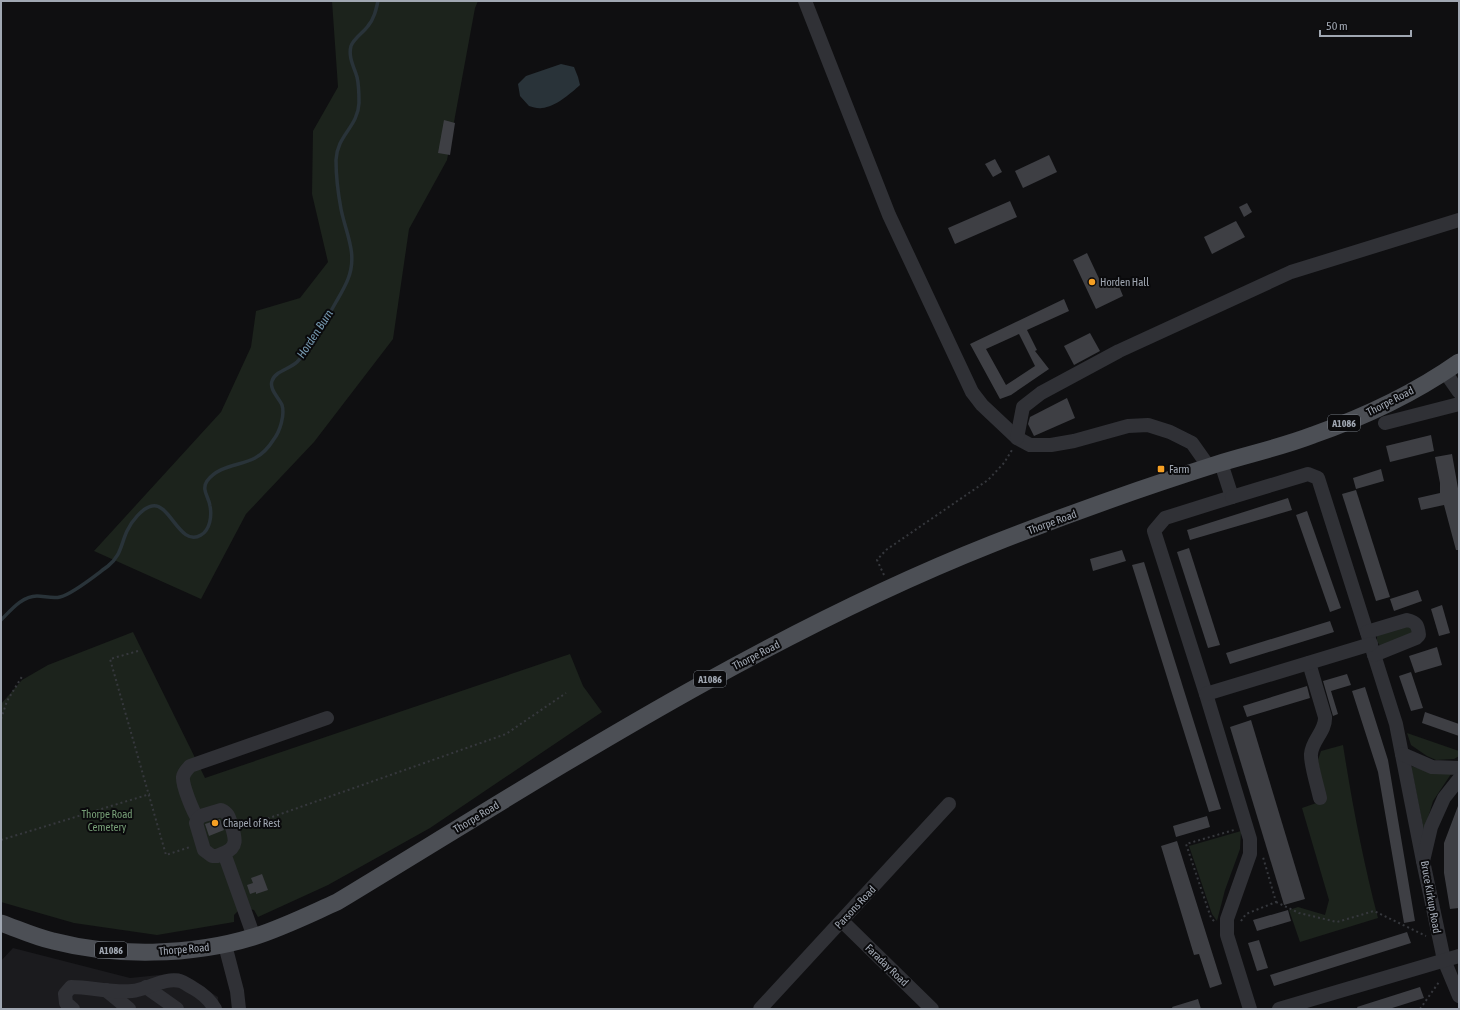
<svg xmlns="http://www.w3.org/2000/svg" width="1460" height="1010" font-family="'Asap Condensed',sans-serif">
<style>
.built{fill:#1b1b1e}
.green{fill:#1c231c}
.water{fill:#293339}
.lines{fill:none;stroke-linecap:round;stroke-linejoin:round}
.stream{stroke:#293339;stroke-width:3.5}
.building{fill:#3e3f44;fill-rule:evenodd}
.path{stroke:#36383d;stroke-width:2;stroke-dasharray:2 3;stroke-linecap:butt}
.minor{stroke:#303136;stroke-width:14}
.major{stroke:#4c4f55;stroke-width:17}
.poi-dot{fill:#f59f23;stroke:#0a0a0c;stroke-width:1.5}
.labels{text-anchor:middle;stroke-width:4;stroke-linejoin:round;paint-order:stroke}
.shield{fill:#0a0a0c;stroke:#737880;stroke-width:1}
.shield-label{font-size:10px;font-weight:bold;fill:#a0a7b2}
.poi-label{font-size:11px;fill:#a0a7b2;stroke:#0a0a0c;text-anchor:start}
.street-label{font-size:11px;fill:#a0a7b2;stroke:#0a0a0c}
.park-label{font-size:11px;fill:#769e76;stroke:#0a0a0c}
.water-label{font-size:12px;font-style:italic;fill:#7598af;stroke:#0a0a0c}
</style>
<rect width="100%" height="100%" fill="#0f0f11"/>
<path class="built" d="M 13,948 L 130,978 L 179,973 L 218,997 L 219,1009 L 1,1009 L 1,961 Z"/>
<g class="green">
<path d="M 332,1 L 478,1 L 475,8 L 447,160 L 409,229 L 393,339 L 314,442 L 246,514 L 201,599 L 94,551 L 221,412 L 251,347 L 256,311 L 300,298 L 328,262 L 312,194 L 313,131 L 338,87 Z"/>
<path d="M 1408,623 L 1417,632 L 1380,646 L 1377,641 L 1377,636 Z"/>
<path d="M 133,632 L 205,778 L 570,654 L 583,686 L 602,712 L 430,828 L 328,885 L 258,917 L 254,910 L 247,908 L 238,911 L 234,915 L 234,922 L 157,935 L 74,923 L 1,902 L 1,704 L 22,680 L 48,665 Z"/>
<path d="M 1407,733 L 1459,751 L 1459,756 L 1454,759 L 1436,760 L 1427,756 L 1411,745 Z"/>
<path d="M 1343,745 C 1352,803 1363,861 1378,918 L 1300,942 L 1289,910 L 1298,907 L 1325,915 L 1329,900 L 1302,808 L 1325,800 L 1318,760 L 1321,751 Z"/>
<path d="M 1411,766 L 1432,772 L 1451,774 L 1433,801 L 1424,831 Z"/>
<path d="M 1241,831 L 1240,849 L 1225,890 L 1217,921 L 1212,914 L 1189,846 Z"/>
</g>
<path class="water" d="M 561,64 L 574,67 L 578,77 L 580,85 C 570,94 555,107 542,108 C 538,109 533,107 529,106 L 520,96 L 518,84 L 526,76 Z"/>
<g class="lines">
<path class="stream" d="M 1,620 C 11,610 22,596 37,596 C 44,596 53,599 60,597 C 73,594 97,574 108,566 C 121,556 121,544 127,531 C 131,522 142,508 152,506 C 170,502 180,548 201,535 C 210,530 212,516 210,506 C 209,497 201,490 207,481 C 219,465 240,466 255,458 C 263,454 269,447 274,439 C 280,431 285,415 282,405 C 279,398 269,389 272,381 C 275,371 290,369 297,362 C 313,345 324,323 336,302 C 340,295 345,287 348,279 C 358,254 346,234 341,209 C 338,193 336,176 336,160 C 337,135 358,127 359,103 C 359,95 359,85 357,77 C 354,67 348,57 351,46 C 354,38 363,33 368,26 C 374,19 376,10 378,1"/>
</g>
<g class="building">
<path d="M 444,120 L 455,123 L 450,155 L 438,153 Z"/>
<path d="M 1049,155 L 1057,172 L 1023,188 L 1015,171 Z"/>
<path d="M 995,159 L 1002,172 L 993,177 L 985,164 Z"/>
<path d="M 1010,201 L 1017,217 L 955,244 L 948,228 Z"/>
<path d="M 1247,203 L 1252,212 L 1244,217 L 1239,207 Z"/>
<path d="M 1236,221 L 1245,237 L 1212,254 L 1204,237 Z"/>
<path d="M 1087,253 L 1102,285 L 1116,279 L 1123,296 L 1096,309 L 1073,260 Z"/>
<path d="M 1064,299 L 1069,311 L 1027,330 L 1037,350 L 1035,351 L 1049,369 L 1011,395 L 1000,399 L 970,344 ZM 1019,334 L 1035,366 L 1006,385 L 986,349 Z"/>
<path d="M 1090,333 L 1100,351 L 1074,365 L 1064,346 Z"/>
<path d="M 1067,398 L 1075,418 L 1034,436 L 1028,424 L 1030,417 Z"/>
<path d="M 1431,435 L 1434,451 L 1390,462 L 1386,446 Z"/>
<path d="M 1452,454 L 1459,494 L 1459,550 L 1456,550 L 1444,505 L 1421,510 L 1418,498 L 1440,493 L 1440,483 L 1435,457 Z"/>
<path d="M 1381,469 L 1384,481 L 1356,489 L 1353,478 Z"/>
<path d="M 1356,490 L 1390,597 L 1376,601 L 1342,494 Z"/>
<path d="M 1288,498 L 1292,510 L 1190,540 L 1187,530 Z"/>
<path d="M 1307,511 L 1341,608 L 1330,612 L 1296,515 Z"/>
<path d="M 1189,548 L 1220,645 L 1208,648 L 1177,552 Z"/>
<path d="M 1122,550 L 1126,561 L 1093,571 L 1090,559 Z"/>
<path d="M 1144,562 L 1221,809 L 1209,812 L 1132,565 Z"/>
<path d="M 1418,590 L 1422,601 L 1394,611 L 1390,599 Z"/>
<path d="M 1442,605 L 1450,633 L 1439,636 L 1431,609 Z"/>
<path d="M 1330,621 L 1334,632 L 1230,664 L 1226,653 Z"/>
<path d="M 1437,647 L 1442,665 L 1415,673 L 1409,656 Z"/>
<path d="M 1411,672 L 1423,708 L 1411,711 L 1399,676 Z"/>
<path d="M 1347,674 L 1351,685 L 1331,691 L 1338,714 L 1333,716 L 1323,681 Z"/>
<path d="M 1307,686 L 1310,698 L 1247,717 L 1243,706 Z"/>
<path d="M 1365,687 L 1388,760 L 1415,921 L 1404,923 L 1378,772 L 1352,691 Z"/>
<path d="M 1425,712 L 1459,724 L 1459,736 L 1422,723 Z"/>
<path d="M 1251,720 L 1305,899 L 1284,905 L 1230,727 Z"/>
<path d="M 1458,806 L 1459,841 L 1458,844 L 1458,881 L 1459,881 L 1459,908 L 1450,909 L 1444,873 L 1444,843 Z"/>
<path d="M 1207,816 L 1210,827 L 1176,837 L 1173,826 Z"/>
<path d="M 220,819 L 224,830 L 209,836 L 205,824 Z"/>
<path d="M 1177,841 L 1222,984 L 1210,988 L 1199,954 L 1194,955 L 1161,846 Z"/>
<path d="M 262,874 L 268,890 L 256,894 L 256,892 L 250,894 L 247,885 L 253,883 L 251,878 Z"/>
<path d="M 1288,910 L 1291,921 L 1257,931 L 1253,920 Z"/>
<path d="M 1407,932 L 1411,943 L 1274,986 L 1270,975 Z"/>
<path d="M 1259,940 L 1268,968 L 1257,971 L 1248,943 Z"/>
<path d="M 1420,987 L 1424,998 L 1389,1009 L 1358,1009 L 1357,1007 Z"/>
<path d="M 1198,999 L 1201,1009 L 1173,1009 L 1172,1007 Z"/>
</g>
<g class="lines">
<g class="path">
<path d="M 884,575 L 877,560 L 886,550 L 988,480 L 1004,463 L 1012,450"/>
<path d="M 138,651 L 110,659 L 166,855 L 190,847"/>
<path d="M 1,719 L 7,701 L 23,675"/>
<path d="M 244,827 L 506,734 L 566,693"/>
<path d="M 1,840 L 150,794"/>
<path d="M 1276,902 L 1299,913 L 1337,922 L 1374,911 L 1426,936"/>
<path d="M 1214,921 L 1211,918 L 1186,844 L 1234,830"/>
<path d="M 1241,921 L 1246,914 L 1276,902 L 1263,857"/>
<path d="M 1420,1009 L 1439,982"/>
</g>
<g class="minor">
<path d="M 805,1 L 889,215 L 972,392 L 982,405 L 1017,438 L 1030,445 L 1051,445 L 1074,441 L 1128,426 L 1148,425 L 1170,432 L 1192,443 L 1209,467"/>
<path d="M 1445,372 L 1459,392"/>
<path d="M 1385,423 L 1459,404"/>
<path d="M 1017,438 L 1023,407 L 1041,393 L 1119,351 L 1291,272 L 1459,220"/>
<path d="M 1221,463 L 1232,497 L 1165,518 L 1154,531 L 1206,694 L 1250,839 L 1250,854 L 1227,919 L 1227,935 L 1250,1009"/>
<path d="M 1232,497 L 1308,474 L 1318,478 L 1396,724 L 1423,861"/>
<path d="M 1367,632 L 1407,620 C 1417,622 1418,626 1419,635 L 1416,638 L 1374,655"/>
<path d="M 1309,663 L 1325,717 C 1326,731 1312,740 1311,754 C 1310,763 1318,788 1320,798"/>
<path d="M 1206,694 L 1371,644"/>
<path d="M 1402,754 L 1432,767 L 1459,768"/>
<path d="M 1459,779 L 1444,798 L 1431,827 L 1423,861 L 1444,960 L 1459,996"/>
<path d="M 198,819 C 193,812 182,785 183,777 C 184,772 187,770 190,766 L 327,718"/>
<path d="M 224,853 C 239,847 235,837 231,824 C 229,817 228,813 221,810 L 201,816 L 198,819 L 196,823 L 204,850 L 212,856 L 217,856 L 224,853 L 254,937"/>
<path d="M 842,921 L 932,1009"/>
<path d="M 225,945 L 237,991 L 239,1009"/>
<path d="M 146,987 L 177,1009"/>
<path d="M 106,990 L 129,1009"/>
<path d="M 73,1009 L 66,1003 L 65,994 L 71,987 C 91,987 112,993 132,991 C 146,990 165,977 180,981 C 184,982 189,986 193,988 C 202,993 210,1000 215,1009"/>
<path d="M 760,1009 L 949,804"/>
<path d="M 1279,1009 L 1459,956"/>
</g>
<path class="major" d="M 1,923 C 18,929 35,937 53,941 C 115,957 191,956 253,937 C 282,928 310,914 337,902 C 550,773 760,636 992,544 C 1066,515 1141,488 1217,464 C 1249,454 1282,447 1313,435 C 1364,417 1415,393 1459,362"/>
</g>
<g class="poi-dot">
<circle cx="1092" cy="282" r="4"/>
<rect x="1157" y="465" width="8" height="8" rx="2"/>
<circle cx="215" cy="823" r="4"/>
</g>
<g class="labels">
<g class="shield">
<rect x="1328" y="415" width="32" height="16" rx="3"/>
<rect x="694" y="671" width="32" height="16" rx="3"/>
<rect x="95" y="942" width="32" height="16" rx="3"/>
</g>
<g class="shield-label">
<text x="1344" y="427">A1086</text>
<text x="710" y="683">A1086</text>
<text x="111" y="954">A1086</text>
</g>
<g class="poi-label">
<text x="1100" y="286">Horden Hall</text>
<text x="1169" y="473">Farm</text>
<text x="223" y="827">Chapel of Rest</text>
</g>
<g class="street-label">
<text transform="translate(1390 401) rotate(-27)" y="4">Thorpe Road</text>
<text transform="translate(1052 522) rotate(-20)" y="4">Thorpe Road</text>
<text transform="translate(756 655) rotate(-27)" y="4">Thorpe Road</text>
<text transform="translate(476 817) rotate(-31)" y="4">Thorpe Road</text>
<text transform="translate(1431 897) rotate(80)" y="4">Bruce Kirkup Road</text>
<text transform="translate(855 907) rotate(-47)" y="4">Parsons Road</text>
<text transform="translate(184 949) rotate(-5)" y="4">Thorpe Road</text>
<text transform="translate(887 965) rotate(44)" y="4">Faraday Road</text>
</g>
<g class="park-label">
<text x="107" y="818">Thorpe Road<tspan x="107" dy="13">Cemetery</tspan></text>
</g>
<g class="water-label">
<text transform="translate(315 334) rotate(-57)" y="4">Horden Burn</text>
</g>
</g>
<rect width="1460" height="1010" fill="none" stroke="#a0a7b2" stroke-width="4"/>
<path d="M1320 30v6h91v-6" fill="none" stroke="#a0a7b2" stroke-width="2"/>
<text x="1326" y="30" font-size="12" fill="#a0a7b2" stroke="#0a0a0c" stroke-width="3" paint-order="stroke">50 m</text>
</svg>
